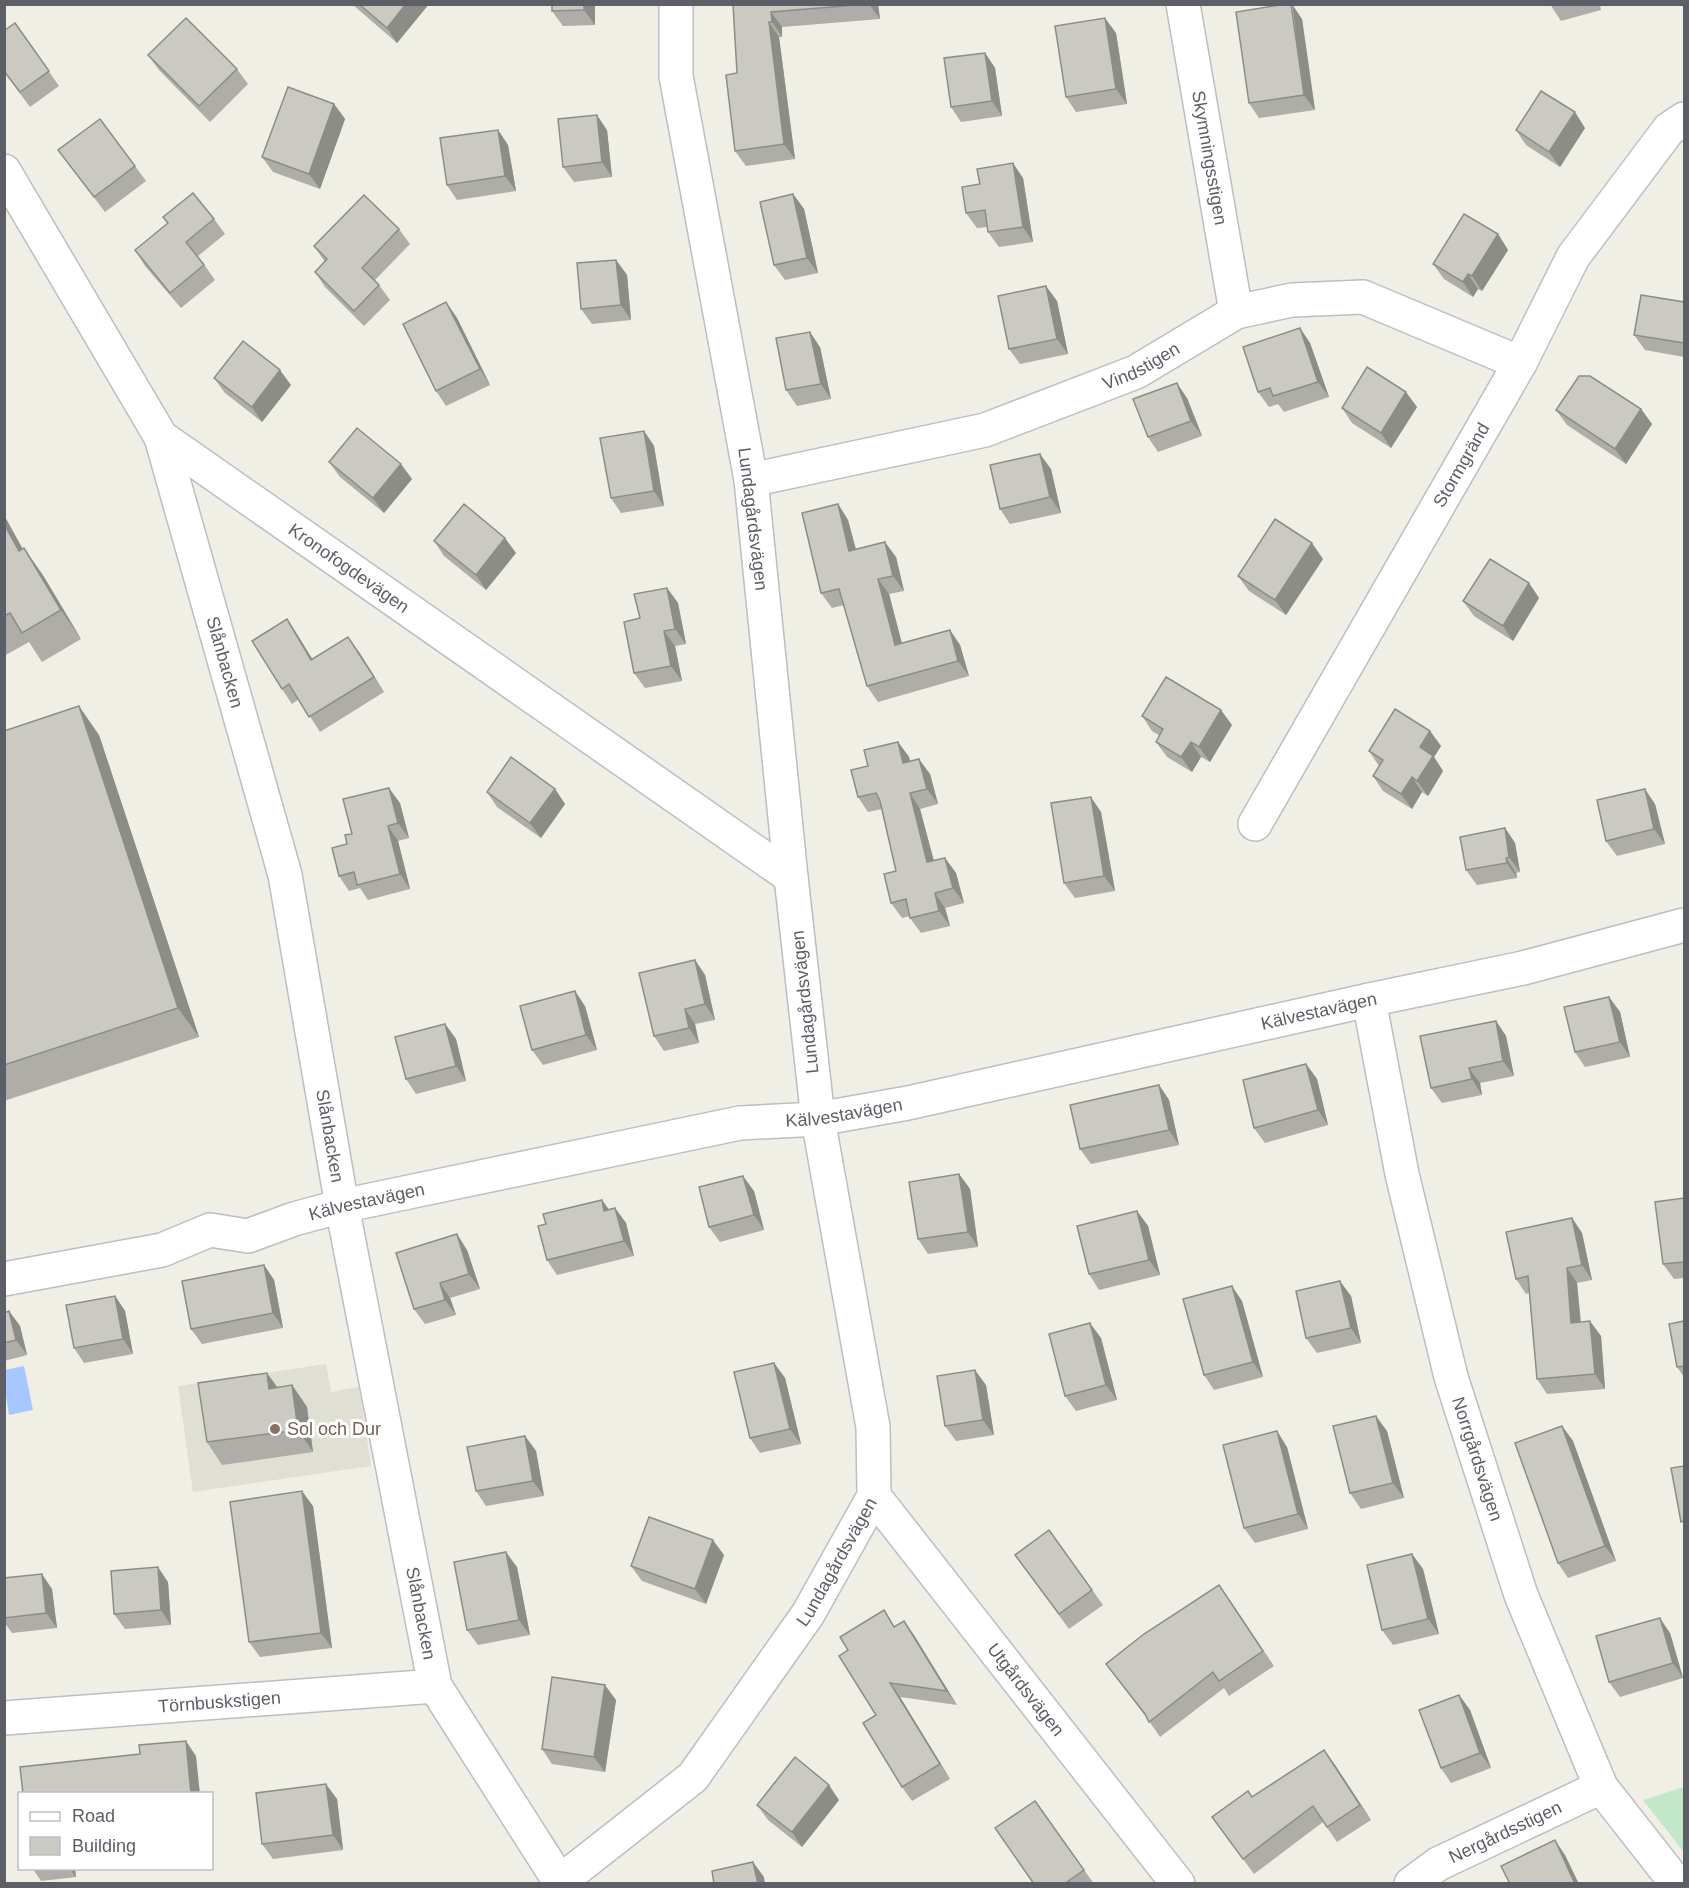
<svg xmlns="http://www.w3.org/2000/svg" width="1689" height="1888" font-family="Helvetica,sans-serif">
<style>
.education{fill:#dfdfd3}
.green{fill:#c2e7c9}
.water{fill:#a6c7ff}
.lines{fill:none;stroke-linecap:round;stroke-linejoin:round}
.minor-casing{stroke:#bdbdc4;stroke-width:36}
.minor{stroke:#fff;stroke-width:33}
.wall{fill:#aeada7}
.shaded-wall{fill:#8d8d88}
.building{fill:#cac9c2;stroke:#8d8d88;stroke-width:1.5}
.education-dot{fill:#8d6e63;stroke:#fff;stroke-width:2}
.labels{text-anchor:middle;stroke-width:6;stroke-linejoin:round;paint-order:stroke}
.street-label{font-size:18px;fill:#5d5f66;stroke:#fff}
.education-label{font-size:18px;fill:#785e54;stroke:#fff;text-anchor:start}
</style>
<rect width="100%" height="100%" fill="#efefe5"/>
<path class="education" d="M 326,1364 L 331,1392 L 359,1387 L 371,1466 L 193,1492 L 178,1386 Z"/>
<path class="green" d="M 1684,1787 L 1684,1852 L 1643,1800 Z"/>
<path class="water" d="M 24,1366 L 33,1410 L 9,1415 L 5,1389 L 5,1370 Z"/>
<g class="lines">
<defs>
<g id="minor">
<path id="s1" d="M 1183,4 L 1236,312"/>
<path id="s2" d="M 4,171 L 161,437 L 791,877"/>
<path id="s3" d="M 161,437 L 285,875 L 342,1206 L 435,1686 L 560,1882"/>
<path id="s4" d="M 751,480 L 985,430 L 1136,372 L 1236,312 L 1292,300 L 1363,297 L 1520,363"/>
<path id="s5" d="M 1255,824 L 1520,363 L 1573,257 L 1669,129 L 1684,119"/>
<path id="s6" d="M 1369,1000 L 1402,1174 L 1451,1377 L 1521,1595 L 1601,1787 L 1677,1884"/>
<path id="s7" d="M 4,1279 L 162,1250 L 210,1230 L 248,1236 L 294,1219 L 342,1206 L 740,1123 L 818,1119 L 908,1103 L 1369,1000 L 1523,968 L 1684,925"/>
<path id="s8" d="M 874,1496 L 1178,1884"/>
<path id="s9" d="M 4,1718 L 435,1686"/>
<path id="s10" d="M 557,1884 L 693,1777 L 808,1614 L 874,1496 L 873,1427 L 818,1119 L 791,877 L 751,480 L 676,76 L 676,4"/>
<path id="s11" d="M 1411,1884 L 1438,1864 L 1601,1787"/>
</g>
</defs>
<use href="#minor" class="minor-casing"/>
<use href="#minor" class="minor"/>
</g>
<g class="wall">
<path d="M 352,4 L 429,4 L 397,43 Z"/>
<path d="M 552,4 L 595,4 L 595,25 L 563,26 L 552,11 Z"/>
<path d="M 733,4 L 878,4 L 880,19 L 782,27 L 782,37 L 779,37 L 795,159 L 746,166 L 735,151 L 737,73 Z"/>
<path d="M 1550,4 L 1600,4 L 1601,10 L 1561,21 Z"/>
<path d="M 1302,19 L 1315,110 L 1259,118 L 1249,103 Z"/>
<path d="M 15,23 L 59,86 L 30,107 L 4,72 L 4,31 Z"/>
<path d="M 1116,33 L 1127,104 L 1076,112 L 1066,97 Z"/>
<path d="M 985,53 L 995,68 L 1002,116 L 961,122 L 951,107 Z"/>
<path d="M 148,55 L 237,69 L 248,84 L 210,122 L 159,70 Z"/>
<path d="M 334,104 L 345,119 L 320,189 L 273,172 L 262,157 Z"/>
<path d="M 1585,128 L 1560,167 L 1526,145 L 1516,130 Z"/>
<path d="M 498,130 L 508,145 L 516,191 L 457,200 L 447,185 Z"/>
<path d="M 607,130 L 612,177 L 574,182 L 563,167 Z"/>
<path d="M 58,150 L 135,166 L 146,181 L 105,212 Z"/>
<path d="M 1023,178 L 1033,242 L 999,247 L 988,232 L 988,227 L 977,228 L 966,213 Z"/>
<path d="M 793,194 L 804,209 L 818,273 L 785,280 L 774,265 Z"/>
<path d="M 163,217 L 214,219 L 225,234 L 198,256 L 215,280 L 181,308 L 145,266 L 135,250 L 168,223 Z"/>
<path d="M 399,229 L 410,244 L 375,280 L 379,285 L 390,300 L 364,326 L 325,287 L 315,272 L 325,262 L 314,246 Z"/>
<path d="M 1498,234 L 1508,250 L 1482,291 L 1478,289 L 1473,297 L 1444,279 L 1433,264 Z"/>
<path d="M 616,260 L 627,275 L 631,320 L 592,324 L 581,309 Z"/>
<path d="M 1057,301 L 1068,354 L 1020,364 L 1009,349 Z"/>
<path d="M 446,302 L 457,318 L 490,385 L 446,406 L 436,391 Z"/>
<path d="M 1684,302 L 1684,357 L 1645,350 L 1634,335 Z"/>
<path d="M 1300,328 L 1310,343 L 1329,397 L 1284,412 L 1278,404 L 1269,407 L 1258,392 Z"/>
<path d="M 820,347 L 831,399 L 797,406 L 786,390 Z"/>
<path d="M 214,378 L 291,385 L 262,422 L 225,393 Z"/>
<path d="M 1187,398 L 1202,436 L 1158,452 L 1148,437 Z"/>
<path d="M 1417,407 L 1391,448 L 1352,423 L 1342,408 Z"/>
<path d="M 1641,409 L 1652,424 L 1626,464 L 1567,425 L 1556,410 Z"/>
<path d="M 644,431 L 654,446 L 664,506 L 621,513 L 611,498 Z"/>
<path d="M 329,462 L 412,479 L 384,513 L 340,477 Z"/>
<path d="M 1051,469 L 1061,513 L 1010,524 L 1000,509 Z"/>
<path d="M 838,504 L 848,520 L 856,549 L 896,557 L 904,591 L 889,594 L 902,643 L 950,630 L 960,645 L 969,676 L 878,702 L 867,686 L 844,605 L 832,608 L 821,593 Z"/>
<path d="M 4,515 L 23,549 L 24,548 L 44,577 L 81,639 L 42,662 L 29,642 L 4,656 Z"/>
<path d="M 434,541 L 516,553 L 486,590 L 444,556 Z"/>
<path d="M 1323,559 L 1286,615 L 1249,591 L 1238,576 Z"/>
<path d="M 1529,583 L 1539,598 L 1513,641 L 1474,616 L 1463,601 Z"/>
<path d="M 667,588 L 678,603 L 686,644 L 675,646 L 682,681 L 645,688 L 634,673 L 640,618 Z"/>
<path d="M 287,619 L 312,659 L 359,652 L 384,692 L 320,732 L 299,699 L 292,704 L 282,689 Z"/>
<path d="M 1142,716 L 1232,725 L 1210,762 L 1201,757 L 1192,772 L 1167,757 L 1156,742 L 1160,736 L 1152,731 Z"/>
<path d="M 4,731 L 99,735 L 199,1037 L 4,1101 Z"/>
<path d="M 1430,731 L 1441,746 L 1434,757 L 1443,771 L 1428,796 L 1422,792 L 1412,809 L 1383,791 L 1373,776 L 1379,766 L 1369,751 Z"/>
<path d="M 898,742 L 909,757 L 910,762 L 930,774 L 938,804 L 920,809 L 934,861 L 945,858 L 956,873 L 964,903 L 945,908 L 950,926 L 921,933 L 910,918 L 910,916 L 902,918 L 891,903 L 896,871 L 882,809 L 868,812 L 858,797 L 868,766 Z"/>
<path d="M 555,789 L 565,804 L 541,838 L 497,807 L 487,792 Z"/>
<path d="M 400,803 L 409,838 L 398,841 L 410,889 L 368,900 L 360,888 L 349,891 L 339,876 L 347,844 L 352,834 Z"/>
<path d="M 1655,804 L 1665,844 L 1617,856 L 1606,841 Z"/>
<path d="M 1101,812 L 1115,891 L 1075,898 L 1064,883 Z"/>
<path d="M 1505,828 L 1515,843 L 1520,872 L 1516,873 L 1517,878 L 1477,885 L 1466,870 Z"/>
<path d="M 695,960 L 705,975 L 715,1020 L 695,1024 L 699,1043 L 664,1051 L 654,1036 Z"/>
<path d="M 1609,997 L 1620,1012 L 1630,1057 L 1585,1067 L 1575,1052 Z"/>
<path d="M 585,1006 L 597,1050 L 543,1065 L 532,1050 Z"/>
<path d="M 1496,1021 L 1506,1036 L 1514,1076 L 1480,1083 L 1482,1095 L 1442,1103 L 1431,1088 Z"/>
<path d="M 445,1024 L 456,1039 L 466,1081 L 416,1094 L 406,1079 Z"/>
<path d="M 1306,1064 L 1317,1079 L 1328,1125 L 1265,1143 L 1254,1128 Z"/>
<path d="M 1159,1085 L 1169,1100 L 1179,1145 L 1091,1164 L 1080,1149 Z"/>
<path d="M 959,1174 L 970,1189 L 978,1247 L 928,1254 L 918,1239 Z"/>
<path d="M 754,1191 L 764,1230 L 720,1242 L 709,1227 Z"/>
<path d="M 1684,1198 L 1684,1278 L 1674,1279 L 1663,1264 Z"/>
<path d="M 615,1208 L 626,1223 L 634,1256 L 557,1275 L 547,1260 L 609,1209 Z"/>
<path d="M 1137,1211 L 1148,1226 L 1160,1275 L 1099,1290 L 1089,1274 Z"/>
<path d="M 1572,1218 L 1582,1233 L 1592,1280 L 1577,1283 L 1581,1322 L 1601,1336 L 1605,1389 L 1547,1394 L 1537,1379 L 1529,1293 L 1526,1294 L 1516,1279 Z"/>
<path d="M 467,1250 L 480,1289 L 450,1298 L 456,1315 L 425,1324 L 414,1309 Z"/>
<path d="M 264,1265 L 274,1280 L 283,1328 L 202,1344 L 191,1329 Z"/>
<path d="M 115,1296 L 125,1311 L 133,1354 L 84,1363 L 74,1348 Z"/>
<path d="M 1351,1296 L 1361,1343 L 1317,1353 L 1306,1338 Z"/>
<path d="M 1242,1301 L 1263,1377 L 1214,1390 L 1204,1375 Z"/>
<path d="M 9,1311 L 20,1326 L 27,1355 L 4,1361 L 4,1313 Z"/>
<path d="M 1684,1321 L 1684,1377 L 1677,1367 Z"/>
<path d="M 1101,1338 L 1117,1400 L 1076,1411 L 1065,1396 Z"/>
<path d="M 774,1363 L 785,1378 L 801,1444 L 760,1453 L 750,1438 Z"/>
<path d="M 292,1385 L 307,1407 L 313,1452 L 222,1465 L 207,1442 L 277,1387 Z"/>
<path d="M 986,1385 L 994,1435 L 956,1441 L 945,1426 Z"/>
<path d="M 1562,1426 L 1573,1441 L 1616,1561 L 1568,1578 L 1558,1563 Z"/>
<path d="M 1387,1431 L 1404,1498 L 1361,1509 L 1350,1493 Z"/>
<path d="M 525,1436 L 536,1451 L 544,1496 L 486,1506 L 476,1491 Z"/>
<path d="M 1287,1447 L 1308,1529 L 1255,1543 L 1244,1528 Z"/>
<path d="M 313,1506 L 332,1648 L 260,1657 L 249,1642 Z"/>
<path d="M 1049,1530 L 1103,1605 L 1069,1629 L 1015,1555 Z"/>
<path d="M 1412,1554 L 1423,1569 L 1439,1634 L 1393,1645 L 1382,1630 Z"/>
<path d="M 724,1555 L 706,1604 L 642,1581 L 631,1566 Z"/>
<path d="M 517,1567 L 530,1635 L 478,1645 L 467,1630 Z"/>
<path d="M 4,1578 L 52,1589 L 57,1628 L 12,1633 L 4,1622 Z"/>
<path d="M 168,1582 L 171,1625 L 125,1629 L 114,1614 Z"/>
<path d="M 1230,1600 L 1274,1666 L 1229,1696 L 1224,1688 L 1160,1737 L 1147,1718 L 1106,1664 Z"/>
<path d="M 904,1621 L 957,1705 L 900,1697 L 950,1779 L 912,1801 L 902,1787 L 876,1715 L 895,1626 Z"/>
<path d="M 1670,1633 L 1683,1678 L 1620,1697 L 1609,1682 Z"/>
<path d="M 1459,1695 L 1470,1710 L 1491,1768 L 1451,1783 L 1441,1768 Z"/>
<path d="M 616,1700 L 605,1772 L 552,1764 L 542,1749 Z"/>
<path d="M 1335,1765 L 1371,1820 L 1337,1842 L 1323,1822 L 1254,1874 L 1212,1817 L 1252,1797 Z"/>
<path d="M 337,1799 L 343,1850 L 273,1859 L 262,1844 Z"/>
<path d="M 839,1800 L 802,1847 L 768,1820 L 757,1805 Z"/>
<path d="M 1035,1801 L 1094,1884 L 1034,1884 Z"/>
<path d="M 33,1869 L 75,1869 L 76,1877 L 41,1881 Z"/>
</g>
<g class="shaded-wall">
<path d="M 406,4 L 429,4 L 397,43 L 387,28 Z"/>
<path d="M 584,4 L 595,4 L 595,25 L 584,10 Z"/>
<path d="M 869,4 L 878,4 L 880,19 Z"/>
<path d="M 1292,4 L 1302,19 L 1315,110 L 1304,95 Z"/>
<path d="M 771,12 L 782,27 L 782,37 L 772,22 Z"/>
<path d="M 1105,18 L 1116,33 L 1127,104 L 1116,89 Z"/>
<path d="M 769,22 L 779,37 L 795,159 L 784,144 Z"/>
<path d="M 985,53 L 995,68 L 1002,116 L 992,101 Z"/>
<path d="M 334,104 L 345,119 L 320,189 L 309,174 Z"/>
<path d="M 1575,112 L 1585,128 L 1560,167 L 1549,152 Z"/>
<path d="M 597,115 L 607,130 L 612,177 L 602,162 Z"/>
<path d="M 498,130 L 508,145 L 516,191 L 505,176 Z"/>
<path d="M 1013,163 L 1023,178 L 1033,242 L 1023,227 Z"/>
<path d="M 793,194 L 804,209 L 818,273 L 807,258 Z"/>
<path d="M 1498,234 L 1508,250 L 1482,291 L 1472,276 Z"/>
<path d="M 616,260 L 627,275 L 631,320 L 621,305 Z"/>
<path d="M 1468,274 L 1478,289 L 1473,297 L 1463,282 Z"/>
<path d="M 1046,286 L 1057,301 L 1068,354 L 1057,339 Z"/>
<path d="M 446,302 L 457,318 L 490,385 L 480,369 Z"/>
<path d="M 1300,328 L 1310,343 L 1329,397 L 1318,382 Z"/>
<path d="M 810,332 L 820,347 L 831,399 L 821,384 Z"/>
<path d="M 280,370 L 291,385 L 262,422 L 252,407 Z"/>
<path d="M 1177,383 L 1187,398 L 1202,436 L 1191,421 Z"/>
<path d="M 1406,392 L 1417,407 L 1391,448 L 1381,433 Z"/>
<path d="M 1641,409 L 1652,424 L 1626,464 L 1615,449 Z"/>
<path d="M 644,431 L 654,446 L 664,506 L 654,491 Z"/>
<path d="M 1040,454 L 1051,469 L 1061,513 L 1050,497 Z"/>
<path d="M 401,464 L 412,479 L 384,513 L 373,498 Z"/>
<path d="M 838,504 L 848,520 L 860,566 L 849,551 Z"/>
<path d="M 4,515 L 39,580 L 19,551 L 4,524 Z"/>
<path d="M 505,538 L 516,553 L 486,590 L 476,575 Z"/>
<path d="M 885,542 L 896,557 L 904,591 L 893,576 Z"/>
<path d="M 1312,543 L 1323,559 L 1286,615 L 1275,600 Z"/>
<path d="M 24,548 L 44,577 L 81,639 L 61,610 Z"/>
<path d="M 878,579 L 889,594 L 906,660 L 895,645 Z"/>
<path d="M 1529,583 L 1539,598 L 1513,641 L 1503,626 Z"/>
<path d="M 667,588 L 678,603 L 686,644 L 675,629 Z"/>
<path d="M 287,619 L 297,634 L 322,675 L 311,660 Z"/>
<path d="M 950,630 L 960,645 L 969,676 L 958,661 Z"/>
<path d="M 664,631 L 675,646 L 682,681 L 671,666 Z"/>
<path d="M 348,637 L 359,652 L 384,692 L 374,677 Z"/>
<path d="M 79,706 L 99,735 L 199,1037 L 178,1008 Z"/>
<path d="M 1221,710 L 1232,725 L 1210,762 L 1199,747 Z"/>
<path d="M 1430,731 L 1441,746 L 1434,757 L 1443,771 L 1428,796 L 1417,781 L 1420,747 Z"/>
<path d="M 898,742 L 909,757 L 914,778 L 903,763 Z"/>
<path d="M 1191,742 L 1201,757 L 1192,772 L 1181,757 Z"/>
<path d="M 919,759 L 930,774 L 938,804 L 927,789 Z"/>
<path d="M 1412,777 L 1422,792 L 1412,809 L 1401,794 Z"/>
<path d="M 389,788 L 400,803 L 409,838 L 398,823 Z"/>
<path d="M 555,789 L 565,804 L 541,838 L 530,823 Z"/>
<path d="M 1645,789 L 1655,804 L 1665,844 L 1654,829 Z"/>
<path d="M 910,793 L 920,809 L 938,877 L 927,862 Z"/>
<path d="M 1091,797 L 1101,812 L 1115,891 L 1104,876 Z"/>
<path d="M 388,826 L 398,841 L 410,889 L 400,874 Z"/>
<path d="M 1505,828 L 1515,843 L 1520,872 L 1509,857 Z"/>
<path d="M 945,858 L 956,873 L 964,903 L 953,888 Z"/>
<path d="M 1506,858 L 1516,873 L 1517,878 L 1507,863 Z"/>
<path d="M 935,893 L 945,908 L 950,926 L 939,911 Z"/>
<path d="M 695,960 L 705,975 L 715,1020 L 705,1004 Z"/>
<path d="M 575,991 L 585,1006 L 597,1050 L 586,1035 Z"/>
<path d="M 1609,997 L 1620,1012 L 1630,1057 L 1620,1042 Z"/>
<path d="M 685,1009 L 695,1024 L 699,1043 L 689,1028 Z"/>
<path d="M 1496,1021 L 1506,1036 L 1514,1076 L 1503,1061 Z"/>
<path d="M 445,1024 L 456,1039 L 466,1081 L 456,1066 Z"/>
<path d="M 1306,1064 L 1317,1079 L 1328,1125 L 1318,1110 Z"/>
<path d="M 1469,1068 L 1480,1083 L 1482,1095 L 1472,1079 Z"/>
<path d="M 1159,1085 L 1169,1100 L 1179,1145 L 1169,1130 Z"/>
<path d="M 959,1174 L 970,1189 L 978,1247 L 968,1232 Z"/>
<path d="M 743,1176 L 754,1191 L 764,1230 L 754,1215 Z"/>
<path d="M 602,1200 L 613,1215 L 604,1211 Z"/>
<path d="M 615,1208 L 626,1223 L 634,1256 L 624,1241 Z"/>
<path d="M 1137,1211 L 1148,1226 L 1160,1275 L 1149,1260 Z"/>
<path d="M 1572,1218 L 1582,1233 L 1592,1280 L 1582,1265 Z"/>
<path d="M 457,1234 L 467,1250 L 480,1289 L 469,1274 Z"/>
<path d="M 264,1265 L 274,1280 L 283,1328 L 273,1313 Z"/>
<path d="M 1567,1268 L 1577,1283 L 1582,1338 L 1571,1323 Z"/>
<path d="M 1340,1281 L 1351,1296 L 1361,1343 L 1351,1328 Z"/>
<path d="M 440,1283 L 450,1298 L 456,1315 L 445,1300 Z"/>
<path d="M 1232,1286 L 1242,1301 L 1263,1377 L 1253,1362 Z"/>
<path d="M 115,1296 L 125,1311 L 133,1354 L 123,1339 Z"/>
<path d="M 9,1311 L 20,1326 L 27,1355 L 16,1340 Z"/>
<path d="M 1590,1321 L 1601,1336 L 1605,1389 L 1595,1374 Z"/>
<path d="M 1090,1323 L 1101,1338 L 1117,1400 L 1106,1385 Z"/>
<path d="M 774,1363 L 785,1378 L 801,1444 L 790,1429 Z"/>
<path d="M 975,1370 L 986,1385 L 994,1435 L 983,1420 Z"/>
<path d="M 267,1373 L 283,1395 L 269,1389 Z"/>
<path d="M 292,1385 L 307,1407 L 313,1452 L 298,1430 Z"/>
<path d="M 1376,1416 L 1387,1431 L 1404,1498 L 1393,1483 Z"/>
<path d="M 1562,1426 L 1573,1441 L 1616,1561 L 1605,1546 Z"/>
<path d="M 1277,1431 L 1287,1447 L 1308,1529 L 1298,1514 Z"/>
<path d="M 525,1436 L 536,1451 L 544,1496 L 533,1481 Z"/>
<path d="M 302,1491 L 313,1506 L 332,1648 L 321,1633 Z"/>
<path d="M 713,1540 L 724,1555 L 706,1604 L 695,1589 Z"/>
<path d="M 506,1552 L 517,1567 L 530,1635 L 519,1620 Z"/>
<path d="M 1412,1554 L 1423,1569 L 1439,1634 L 1428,1619 Z"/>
<path d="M 158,1567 L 168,1582 L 171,1625 L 161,1610 Z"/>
<path d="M 42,1574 L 52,1589 L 57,1628 L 46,1613 Z"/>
<path d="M 1660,1618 L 1670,1633 L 1683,1678 L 1673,1663 Z"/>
<path d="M 904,1621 L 914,1635 L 957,1705 L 947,1691 Z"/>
<path d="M 890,1683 L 900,1697 L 950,1779 L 940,1764 Z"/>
<path d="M 605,1685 L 616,1700 L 605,1772 L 594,1757 Z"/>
<path d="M 1459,1695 L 1470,1710 L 1491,1768 L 1480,1753 Z"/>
<path d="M 186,1741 L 196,1756 L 200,1794 L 191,1794 Z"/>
<path d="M 1324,1750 L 1335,1765 L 1371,1820 L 1360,1805 Z"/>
<path d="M 326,1784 L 337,1799 L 343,1850 L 333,1835 Z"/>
<path d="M 829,1785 L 839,1800 L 802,1847 L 792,1832 Z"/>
<path d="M 1555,1840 L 1565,1855 L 1579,1884 L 1575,1884 Z"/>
<path d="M 753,1862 L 764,1877 L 765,1884 L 758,1884 Z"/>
<path d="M 70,1869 L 75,1869 L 76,1877 Z"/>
</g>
<g class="building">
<path d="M 359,4 L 406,4 L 387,28 Z"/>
<path d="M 552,4 L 584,4 L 584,10 L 552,11 Z"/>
<path d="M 733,4 L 868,4 L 771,12 L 772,22 L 769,22 L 784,144 L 735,151 L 726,75 L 737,73 Z"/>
<path d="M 1286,4 L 1291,4 L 1304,95 L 1249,103 L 1236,12 Z"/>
<path d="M 186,18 L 237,69 L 199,106 L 148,55 Z"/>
<path d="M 1105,18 L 1116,89 L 1066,97 L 1055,26 Z"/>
<path d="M 15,23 L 49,71 L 20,92 L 4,71 L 4,31 Z"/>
<path d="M 985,53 L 992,101 L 951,107 L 944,58 Z"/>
<path d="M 288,87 L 334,104 L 309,174 L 262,157 Z"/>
<path d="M 1541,91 L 1575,112 L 1549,152 L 1516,130 Z"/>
<path d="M 597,115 L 602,162 L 563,167 L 558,119 Z"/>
<path d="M 100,119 L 135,166 L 94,197 L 58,150 Z"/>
<path d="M 498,130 L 505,176 L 447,185 L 440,138 Z"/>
<path d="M 1013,163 L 1023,227 L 988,232 L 985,210 L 966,213 L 962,187 L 980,184 L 977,169 Z"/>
<path d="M 193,193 L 214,219 L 186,242 L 204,265 L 170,293 L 135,250 L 168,223 L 163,217 Z"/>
<path d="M 793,194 L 807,258 L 774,265 L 760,202 Z"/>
<path d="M 364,195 L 399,229 L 362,268 L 379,285 L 354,311 L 315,272 L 327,259 L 314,246 Z"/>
<path d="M 1464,214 L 1498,234 L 1472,276 L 1468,274 L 1463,282 L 1433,264 Z"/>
<path d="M 616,260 L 621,305 L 581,309 L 577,263 Z"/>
<path d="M 1046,286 L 1057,339 L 1009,349 L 998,296 Z"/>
<path d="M 1641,295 L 1684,302 L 1684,343 L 1634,335 Z"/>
<path d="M 446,302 L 480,369 L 436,391 L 403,324 Z"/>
<path d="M 1300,328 L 1318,382 L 1273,396 L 1270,388 L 1258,392 L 1243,347 Z"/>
<path d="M 810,332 L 821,384 L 786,390 L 776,338 Z"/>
<path d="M 243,341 L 280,370 L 252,407 L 214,378 Z"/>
<path d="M 1367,367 L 1406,392 L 1381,433 L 1342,408 Z"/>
<path d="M 1579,376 L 1590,376 L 1641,409 L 1615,449 L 1556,410 Z"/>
<path d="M 1177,383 L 1191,421 L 1148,437 L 1133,399 Z"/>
<path d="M 357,428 L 401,464 L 373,498 L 329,462 Z"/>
<path d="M 644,431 L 654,491 L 611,498 L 600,438 Z"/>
<path d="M 1040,454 L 1050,497 L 1000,509 L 990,465 Z"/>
<path d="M 464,504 L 505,538 L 476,575 L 434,541 Z"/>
<path d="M 838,504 L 849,551 L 885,542 L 893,576 L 878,579 L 895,645 L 950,630 L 958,661 L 867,686 L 839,589 L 821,593 L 802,513 Z"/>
<path d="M 1275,519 L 1312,543 L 1275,600 L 1238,576 Z"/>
<path d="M 4,524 L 19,551 L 24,548 L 61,610 L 22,633 L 10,613 L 4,616 Z"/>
<path d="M 1490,559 L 1529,583 L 1503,626 L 1463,601 Z"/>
<path d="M 667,588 L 675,629 L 664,631 L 671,666 L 634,673 L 624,622 L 640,618 L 634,594 Z"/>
<path d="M 287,619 L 311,660 L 348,637 L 374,677 L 309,717 L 289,684 L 282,689 L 252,641 Z"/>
<path d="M 1166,677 L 1221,710 L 1199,747 L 1191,742 L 1181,757 L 1156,742 L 1163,729 L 1142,716 Z"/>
<path d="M 79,706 L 178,1008 L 4,1065 L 4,731 Z"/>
<path d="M 1395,709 L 1430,731 L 1420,747 L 1433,756 L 1417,781 L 1412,777 L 1401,794 L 1373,776 L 1383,760 L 1369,751 Z"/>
<path d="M 898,742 L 903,763 L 919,759 L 927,789 L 910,793 L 927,862 L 945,858 L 953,888 L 935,893 L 939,911 L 910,918 L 906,899 L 891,903 L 884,874 L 896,871 L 880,801 L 876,793 L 858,797 L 851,770 L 868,766 L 864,750 Z"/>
<path d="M 511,757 L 555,789 L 530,823 L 487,792 Z"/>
<path d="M 389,788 L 398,823 L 388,826 L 400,874 L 357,885 L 354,872 L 339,876 L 332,848 L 347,844 L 345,835 L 352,834 L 343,799 Z"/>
<path d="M 1645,789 L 1654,829 L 1606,841 L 1597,800 Z"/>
<path d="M 1091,797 L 1104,876 L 1064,883 L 1051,803 Z"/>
<path d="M 1505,828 L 1509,857 L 1506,858 L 1507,863 L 1466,870 L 1460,837 Z"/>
<path d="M 695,960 L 705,1004 L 685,1009 L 689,1028 L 654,1036 L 639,973 Z"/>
<path d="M 575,991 L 586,1035 L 532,1050 L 520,1006 Z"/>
<path d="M 1609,997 L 1620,1042 L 1575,1052 L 1564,1007 Z"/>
<path d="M 1496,1021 L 1503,1061 L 1469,1068 L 1472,1079 L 1431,1088 L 1420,1036 Z"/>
<path d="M 445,1024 L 456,1066 L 406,1079 L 395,1037 Z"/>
<path d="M 1306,1064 L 1318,1110 L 1254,1128 L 1243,1080 Z"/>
<path d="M 1159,1085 L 1169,1130 L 1080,1149 L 1070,1105 Z"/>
<path d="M 959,1174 L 968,1232 L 918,1239 L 909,1182 Z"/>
<path d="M 743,1176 L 754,1215 L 709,1227 L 699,1187 Z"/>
<path d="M 1684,1198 L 1684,1262 L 1663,1264 L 1655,1202 Z"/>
<path d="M 602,1200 L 604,1211 L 615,1208 L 624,1241 L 547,1260 L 538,1226 L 546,1224 L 543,1214 Z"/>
<path d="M 1137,1211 L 1149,1260 L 1089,1274 L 1077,1226 Z"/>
<path d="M 1572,1218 L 1582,1265 L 1567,1268 L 1571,1323 L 1590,1321 L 1595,1374 L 1537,1379 L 1528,1276 L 1516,1279 L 1506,1232 Z"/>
<path d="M 457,1234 L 469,1274 L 440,1283 L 445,1300 L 414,1309 L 396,1253 Z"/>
<path d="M 264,1265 L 273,1313 L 191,1329 L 182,1281 Z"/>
<path d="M 1340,1281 L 1351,1328 L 1306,1338 L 1296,1291 Z"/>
<path d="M 1232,1286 L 1253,1362 L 1204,1375 L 1183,1299 Z"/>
<path d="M 115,1296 L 123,1339 L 74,1348 L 66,1305 Z"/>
<path d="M 9,1311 L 16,1340 L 4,1343 L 4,1313 Z"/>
<path d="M 1684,1321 L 1684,1366 L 1677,1367 L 1669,1324 Z"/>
<path d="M 1090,1323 L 1106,1385 L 1065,1396 L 1049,1334 Z"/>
<path d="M 774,1363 L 790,1429 L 750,1438 L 734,1372 Z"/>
<path d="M 975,1370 L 983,1420 L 945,1426 L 937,1376 Z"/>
<path d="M 267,1373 L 269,1389 L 292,1385 L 298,1430 L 207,1442 L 198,1383 Z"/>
<path d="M 1376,1416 L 1393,1483 L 1350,1493 L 1333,1426 Z"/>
<path d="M 1562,1426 L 1605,1546 L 1558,1563 L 1515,1443 Z"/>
<path d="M 1277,1431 L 1298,1514 L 1244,1528 L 1223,1445 Z"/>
<path d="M 525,1436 L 533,1481 L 476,1491 L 467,1447 Z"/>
<path d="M 1684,1466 L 1684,1521 L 1681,1522 L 1671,1468 Z"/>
<path d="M 302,1491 L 321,1633 L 249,1642 L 230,1502 Z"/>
<path d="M 649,1517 L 713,1540 L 695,1589 L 631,1566 Z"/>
<path d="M 1049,1530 L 1092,1590 L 1059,1614 L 1015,1555 Z"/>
<path d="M 506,1552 L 519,1620 L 467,1630 L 454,1562 Z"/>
<path d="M 1412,1554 L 1428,1619 L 1382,1630 L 1367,1565 Z"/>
<path d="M 158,1567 L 161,1610 L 114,1614 L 111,1571 Z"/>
<path d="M 42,1574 L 46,1613 L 4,1618 L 4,1578 Z"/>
<path d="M 1219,1585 L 1263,1651 L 1219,1681 L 1213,1672 L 1149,1722 L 1145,1714 L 1106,1664 L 1144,1634 Z"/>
<path d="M 884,1610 L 894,1627 L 904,1621 L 947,1691 L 890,1683 L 940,1764 L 902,1787 L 863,1723 L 876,1715 L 839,1656 L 848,1650 L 840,1637 Z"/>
<path d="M 1660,1618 L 1673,1663 L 1609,1682 L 1596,1636 Z"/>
<path d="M 552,1677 L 605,1685 L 594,1757 L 542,1749 Z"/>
<path d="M 1459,1695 L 1480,1753 L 1441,1768 L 1419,1710 Z"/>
<path d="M 186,1741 L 191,1794 L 23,1794 L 20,1767 L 140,1754 L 139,1745 Z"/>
<path d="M 1324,1750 L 1360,1805 L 1327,1827 L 1313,1806 L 1243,1859 L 1212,1817 L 1248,1791 L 1252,1797 Z"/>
<path d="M 795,1757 L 829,1785 L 792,1832 L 757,1805 Z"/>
<path d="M 326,1784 L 333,1835 L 262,1844 L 256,1793 Z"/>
<path d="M 1035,1801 L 1084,1870 L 1064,1884 L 1034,1884 L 995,1828 Z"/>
<path d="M 1555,1840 L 1575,1884 L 1510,1884 L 1501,1866 Z"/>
<path d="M 753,1862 L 758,1884 L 714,1884 L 712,1871 Z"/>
</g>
<circle class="education-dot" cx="275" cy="1429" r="6"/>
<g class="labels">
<g class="street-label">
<text dy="6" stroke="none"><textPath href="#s1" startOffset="156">Skymningsstigen</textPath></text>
<text dy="6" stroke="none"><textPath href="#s4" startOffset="408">Vindstigen</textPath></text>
<text dy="6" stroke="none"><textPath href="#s5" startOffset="414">Stormgränd</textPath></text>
<text transform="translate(753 519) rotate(83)" y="6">Lundagårdsvägen</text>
<text dy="6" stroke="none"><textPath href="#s2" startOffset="538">Kronofogdevägen</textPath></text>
<text dy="6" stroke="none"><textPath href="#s3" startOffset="234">Slånbacken</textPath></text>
<text transform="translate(805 1002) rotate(-96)" y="6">Lundagårdsvägen</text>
<text dy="6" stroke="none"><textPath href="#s7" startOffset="1347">Kälvestavägen</textPath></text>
<text dy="6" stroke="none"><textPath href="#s7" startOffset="861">Kälvestavägen</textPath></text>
<text dy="6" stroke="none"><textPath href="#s3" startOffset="720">Slånbacken</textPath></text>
<text dy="6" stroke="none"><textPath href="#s7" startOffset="375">Kälvestavägen</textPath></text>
<text dy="6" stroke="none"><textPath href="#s6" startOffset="472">Norrgårdsvägen</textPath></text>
<text dy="6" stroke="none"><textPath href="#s10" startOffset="432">Lundagårdsvägen</textPath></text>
<text dy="6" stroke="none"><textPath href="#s3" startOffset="1206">Slånbacken</textPath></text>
<text dy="6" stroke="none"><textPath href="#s8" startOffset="246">Utgårdsvägen</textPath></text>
<text dy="6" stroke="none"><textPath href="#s9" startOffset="216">Törnbuskstigen</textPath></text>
<text dy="6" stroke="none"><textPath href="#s11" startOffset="108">Nergårdsstigen</textPath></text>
</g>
<g class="education-label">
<text x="287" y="1435">Sol och Dur</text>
</g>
</g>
<rect width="1689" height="1888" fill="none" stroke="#5d5f66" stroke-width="12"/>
<rect x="18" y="1792" width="195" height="78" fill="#ffffff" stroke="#bebfc2" stroke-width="1.5"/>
<rect x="30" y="1812" width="30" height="9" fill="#ffffff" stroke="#bebfc2" stroke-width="1.5"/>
<text x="72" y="1822" font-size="18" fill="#5d5f66">Road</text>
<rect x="30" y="1837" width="30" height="18" fill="#cac9c2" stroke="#bebfc2" stroke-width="1.5"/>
<text x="72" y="1852" font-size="18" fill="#5d5f66">Building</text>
</svg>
